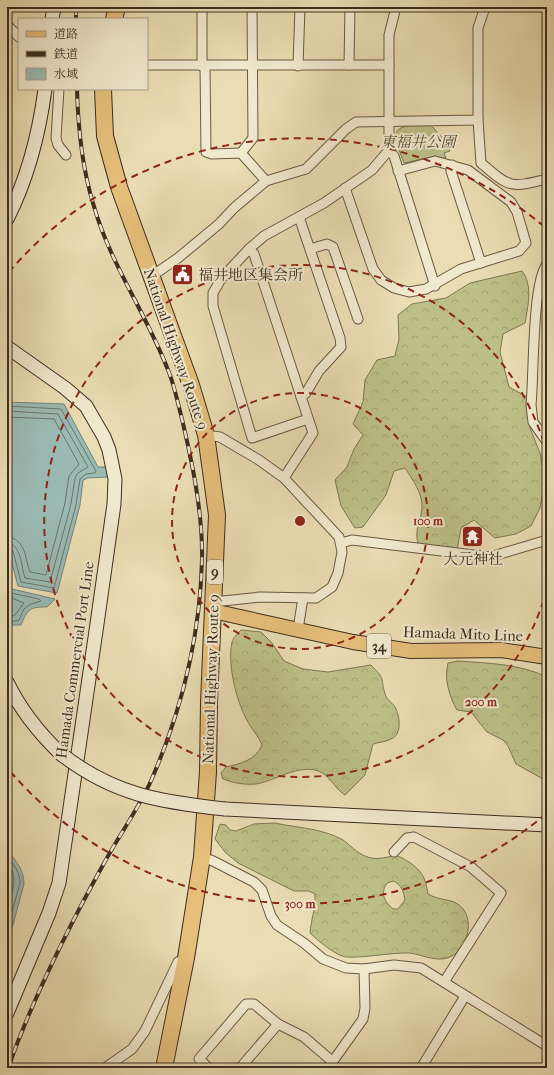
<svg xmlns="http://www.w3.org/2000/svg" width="554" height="1075" font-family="'IM FELL French Canon','Noto Serif JP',serif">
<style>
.green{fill:#bdbf88;stroke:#7d7655}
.forest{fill:url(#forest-crowns);stroke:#7d7655;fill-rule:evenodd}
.water{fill:#9abab4;stroke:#75827a}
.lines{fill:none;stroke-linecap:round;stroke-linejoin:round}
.shore{stroke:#6c746b;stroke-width:1}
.street-casing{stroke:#685946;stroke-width:11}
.secondary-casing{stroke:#3d2d22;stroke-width:15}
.primary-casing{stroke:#3d2d22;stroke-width:16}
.highway-casing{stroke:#3d2d22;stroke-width:18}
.street{stroke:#f1e9ce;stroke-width:9}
.secondary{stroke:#f1e9ce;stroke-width:13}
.primary{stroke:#e5be7a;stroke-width:14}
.highway{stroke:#e5be7a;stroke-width:16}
.rail-casing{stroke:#3d2d22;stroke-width:4}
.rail{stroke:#f1e9ce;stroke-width:2.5;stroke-dasharray:8;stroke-linecap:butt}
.secondary-bridge-casing{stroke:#3d2d22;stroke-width:15;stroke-linecap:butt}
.secondary-bridge{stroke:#f1e9ce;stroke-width:13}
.ring{fill:none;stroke:#8f2418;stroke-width:2;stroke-dasharray:7 5}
.labels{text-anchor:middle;stroke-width:4;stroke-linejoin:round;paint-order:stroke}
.shield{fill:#f1e9ce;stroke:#736556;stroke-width:1}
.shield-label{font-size:14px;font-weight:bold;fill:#3d2d22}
.park-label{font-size:15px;font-style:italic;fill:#574a36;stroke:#f1e9ce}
.poi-label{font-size:15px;fill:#3d2d22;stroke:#f1e9ce;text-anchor:start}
.street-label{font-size:15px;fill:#3d2d22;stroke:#f1e9ce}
.centre{fill:#8f2418;stroke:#f1e9ce;stroke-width:2}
.ring-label{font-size:12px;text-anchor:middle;font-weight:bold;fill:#8f2418;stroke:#f1e9ce;stroke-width:4;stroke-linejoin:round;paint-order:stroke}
</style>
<defs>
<pattern id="forest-crowns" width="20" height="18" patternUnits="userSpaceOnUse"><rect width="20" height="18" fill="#bdbf88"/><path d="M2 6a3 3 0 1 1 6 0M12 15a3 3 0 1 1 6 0" fill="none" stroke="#a3a475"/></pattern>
</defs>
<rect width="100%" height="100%" fill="#eaddb3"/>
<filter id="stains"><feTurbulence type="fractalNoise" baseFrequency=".005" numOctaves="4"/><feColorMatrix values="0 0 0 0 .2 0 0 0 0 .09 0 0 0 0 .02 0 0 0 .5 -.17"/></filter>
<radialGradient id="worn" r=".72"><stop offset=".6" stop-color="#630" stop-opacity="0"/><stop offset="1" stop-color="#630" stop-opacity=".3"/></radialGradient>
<path class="green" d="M 430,124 L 446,142 L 450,151 L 444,153 L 446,158 L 426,158 L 404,163 C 390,127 392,126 430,124 Z"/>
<g class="forest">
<path d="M 522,271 C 533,285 528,306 525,323 L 503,334 L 500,352 L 509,387 L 529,398 L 530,428 L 540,453 L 545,480 L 540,508 L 531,526 L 516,534 L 495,538 L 474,520 L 461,528 L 457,550 L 418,544 C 414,529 421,522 422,508 C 423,493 412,479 405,468 L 394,471 L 386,495 L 363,527 L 355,528 L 341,506 L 335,480 L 347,467 L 354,449 L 363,435 L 353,424 L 363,402 L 365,380 L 377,360 L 395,356 L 399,339 L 398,315 L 412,304 L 446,298 L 470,283 Z"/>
<path d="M 241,630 L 261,632 L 272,643 L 284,661 L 303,669 L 328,672 L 371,665 C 386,680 380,677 385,694 C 387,701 394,703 396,709 C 400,717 402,735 391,739 C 386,742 379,742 373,744 L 365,775 L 345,795 C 335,789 329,774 318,771 C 298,764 275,781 256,784 C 244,785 234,783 223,779 L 221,773 L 226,767 C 240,764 256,760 262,745 C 259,737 254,732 249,724 C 237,704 227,665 232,642 C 233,638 238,633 241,630 Z"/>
<path d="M 458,661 C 488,663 520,664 547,677 L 547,789 L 543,779 L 516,764 L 508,746 L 503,740 L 487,732 L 471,712 L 457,710 C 449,696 444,679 448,663 Z"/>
<path d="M 275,823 C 297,828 322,828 343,840 C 350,845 357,853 365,856 C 376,861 384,857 395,856 C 400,856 404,859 409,862 C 423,872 425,877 428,894 C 439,900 446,899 454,902 C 477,912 470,948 450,957 C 436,963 422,954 409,953 C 394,952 352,960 342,956 C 330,951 320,942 310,933 C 311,920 316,907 315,894 L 309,891 L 294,891 L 238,863 L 225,852 L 215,839 L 220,824 L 226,825 L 230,830 L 236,831 L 254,824 ZM 393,881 C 401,884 404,892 405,900 L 398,909 L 393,909 C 384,901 380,894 387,883 Z"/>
</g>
<g class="water">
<path d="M 7,402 L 64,404 L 98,467 L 108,467 L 108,477 L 88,478 L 83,480 L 80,505 L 57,593 L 18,586 L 7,545 Z"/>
<path d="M 7,568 L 12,589 L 55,599 L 47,607 C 29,607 28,609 21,625 L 13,625 L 7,630 Z"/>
<path d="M 7,831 L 9,835 L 8,852 C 17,861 24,871 24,884 L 7,947 Z"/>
</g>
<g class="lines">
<g class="shore">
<path d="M 7,406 L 61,409 L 96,471 L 95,473 L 86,474 L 80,479 L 76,505 L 54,588 L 21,582 L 13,551 L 7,548"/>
<path d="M 7,411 L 58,414 L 88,467 L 78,473 L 75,478 L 71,504 L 50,582 L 25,578 C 21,567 22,544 7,543"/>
<path d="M 7,417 L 54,419 L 79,464 L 69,476 L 65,503 L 46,575 L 30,572 C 25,559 26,538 7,537"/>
<path d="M 7,585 L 11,593 L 39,599 L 41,601 L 31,604 L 24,609 L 19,620 L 11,622 L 7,625"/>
<path d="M 7,596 L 24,603 L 15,615 L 7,618"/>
<path d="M 7,856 C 14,864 20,873 20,883 L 7,930"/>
<path d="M 7,863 C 20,877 12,893 7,909"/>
</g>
<defs>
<g id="street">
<path d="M 7,25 L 19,37"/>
<path d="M 147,65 L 389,65"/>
<path d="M 349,65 L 350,7"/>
<path d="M 202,66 L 202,7"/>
<path d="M 205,66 L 206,152 L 212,154 L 241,153 L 266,181"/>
<path d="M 298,66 L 300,7"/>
<path d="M 59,89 L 56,138 L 58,145 L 66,155"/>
<path d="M 478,120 L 481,163 C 510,188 510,188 547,179"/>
<path d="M 389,150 L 394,156 L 435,286"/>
<path d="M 241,153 L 253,138 L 252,7"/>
<path d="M 452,165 L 451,171 L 481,263"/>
<path d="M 345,188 L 373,269 L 381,280 L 394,288 L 409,292 L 426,289 L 461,269 L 519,251 L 526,243 L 517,212 L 511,202 L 468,170 L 435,161 L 398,171"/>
<path d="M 299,217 L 340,338 L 341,347 L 319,371 L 306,393 L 301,397"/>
<path d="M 249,249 L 254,254 L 313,433 L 284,478"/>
<path d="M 310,249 L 327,244 L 333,247 L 358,319"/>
<path d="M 547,264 C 532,283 534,376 531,405 L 533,422 L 547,442"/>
<path d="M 152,276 L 178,258 L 219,224 L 234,208 L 266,181 L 306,169 L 346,129 L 356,122 L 478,120 L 478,28 L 485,7"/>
<path d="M 308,419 L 252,438 L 213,306 L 213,293 L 221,279 L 249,249 L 264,236 L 324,203 L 372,170 L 389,150 L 389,35 L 396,7"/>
<path d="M 206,435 L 220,437 L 259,460 L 284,478 L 339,537 L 342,552 L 338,573 L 332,587 L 316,598 L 260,597 L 213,602"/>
<path d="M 341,543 L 352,540 L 490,557 L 547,540"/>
<path d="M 298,629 L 303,598"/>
<path d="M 394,852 L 407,838 L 414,837 L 471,867 L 501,893 L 444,982"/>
<path d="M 202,857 L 213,861 L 254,882 L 262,890 L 271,916 L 277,925 L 304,943 L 323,959 L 346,968 L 364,969 L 394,965 L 421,968 L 547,1046"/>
<path d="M 105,1068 L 132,1049 L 145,1031 L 178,962 L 184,959"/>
<path d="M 209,1068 L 199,1059 L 246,1004 L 254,1004 L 278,1024 L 304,1037 L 333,1062"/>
<path d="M 240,1068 L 278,1024"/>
<path d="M 328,1068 L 363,1019 L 365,1008 L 364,969"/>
<path d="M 421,1068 L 465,996"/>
</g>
<g id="secondary">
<path d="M 52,19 L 54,7"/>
<path d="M 7,219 C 28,178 39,134 45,89"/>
<path d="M 7,347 L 65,388 L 86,406 L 104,437 L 109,450 L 115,479 L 114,504 L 97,624 L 59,883 L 49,913 L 7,1013"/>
<path d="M 7,682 C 20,709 39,733 61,754"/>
<path d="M 225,809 L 547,825"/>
</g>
<path id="primary" d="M 213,611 L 353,642 L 411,651 L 501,650 L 547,657"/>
<g id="highway">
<path d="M 114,19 L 117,7"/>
<path d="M 103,89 L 105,136 L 119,187 L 191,385 L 206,435 L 217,515 L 209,702 L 208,772 L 202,857 L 186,958 L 164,1068"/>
</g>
</defs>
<use href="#street" class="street-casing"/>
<use href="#secondary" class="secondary-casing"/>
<use href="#primary" class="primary-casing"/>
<use href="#highway" class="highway-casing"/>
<use href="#street" class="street"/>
<use href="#secondary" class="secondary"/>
<use href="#primary" class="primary"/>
<use href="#highway" class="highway"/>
<defs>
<g id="rail">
<path d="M 76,7 L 76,19"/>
<path d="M 8,1068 C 33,998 67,930 103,865 C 118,837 137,811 150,783 C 181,713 200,636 202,560 C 203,513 192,461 181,415 C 177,400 174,384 168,370 C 146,313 109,262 93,203 C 82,167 78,126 77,89"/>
</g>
</defs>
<use href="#rail" class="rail-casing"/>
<use href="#rail" class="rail"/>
<defs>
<path id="secondary-bridge" d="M 61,754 C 114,795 160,802 225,809"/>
</defs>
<use href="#secondary-bridge" class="secondary-bridge-casing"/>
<use href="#secondary-bridge" class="secondary-bridge"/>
</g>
<g class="ring">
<circle cx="300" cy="521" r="128"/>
<path d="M547 589A256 256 0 1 1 547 453"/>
<path d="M546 814A383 383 0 0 1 9 770M9 272A383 383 0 0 1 546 228"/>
</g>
<defs>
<symbol id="civic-square" viewBox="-11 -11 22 22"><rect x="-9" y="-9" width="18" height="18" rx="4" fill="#8f2418" stroke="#f1e9ce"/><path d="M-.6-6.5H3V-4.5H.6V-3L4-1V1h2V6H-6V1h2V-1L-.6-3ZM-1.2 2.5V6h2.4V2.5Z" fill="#fff"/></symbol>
<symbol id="temple-square" viewBox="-11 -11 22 22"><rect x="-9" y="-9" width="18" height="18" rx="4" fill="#8f2418" stroke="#f1e9ce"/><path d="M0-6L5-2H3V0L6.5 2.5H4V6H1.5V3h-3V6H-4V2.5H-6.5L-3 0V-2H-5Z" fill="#fff"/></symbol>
</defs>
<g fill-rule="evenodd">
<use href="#civic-square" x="170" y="262" width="25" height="25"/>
<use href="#temple-square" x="460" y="524" width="25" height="25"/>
</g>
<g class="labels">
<g class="shield">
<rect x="207" y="560" width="16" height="24" rx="3"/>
<rect x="367" y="634" width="24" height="24" rx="3"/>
</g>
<g class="shield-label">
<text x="215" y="577">9</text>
<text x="379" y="651">34</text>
</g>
<g class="park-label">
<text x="418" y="147">東福井公園</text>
</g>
<g class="poi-label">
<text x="198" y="280">福井地区集会所</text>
<text x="473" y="564" text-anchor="middle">大元神社</text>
</g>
<g class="street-label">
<text transform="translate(176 349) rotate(71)" y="5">National Highway Route 9</text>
<text transform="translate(463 634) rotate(2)" y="5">Hamada Mito Line</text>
<text transform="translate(75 660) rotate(-82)" y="5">Hamada Commercial Port Line</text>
<text transform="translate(211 679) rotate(-88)" y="5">National Highway Route 9</text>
</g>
</g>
<circle cx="300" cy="521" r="6" class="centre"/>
<g class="ring-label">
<text x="428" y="525">100 m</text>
<text x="481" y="706">200 m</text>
<text x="300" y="908">300 m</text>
</g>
<rect width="554" height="1075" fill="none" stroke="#eaddb3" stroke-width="24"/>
<rect x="8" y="8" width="538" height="1059" fill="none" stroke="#3d2d22" stroke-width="2"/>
<rect x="12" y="12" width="530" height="1051" fill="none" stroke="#3d2d22"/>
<rect x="18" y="18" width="130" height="72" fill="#f1e9ce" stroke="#a99e89"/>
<rect x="26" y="31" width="20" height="6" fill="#e5be7a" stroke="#a99e89"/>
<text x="54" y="38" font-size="12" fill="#3d2d22">道路</text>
<rect x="26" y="51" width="20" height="6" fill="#3d2d22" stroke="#a99e89"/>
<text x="54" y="58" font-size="12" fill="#3d2d22">鉄道</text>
<rect x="26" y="68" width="20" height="12" fill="#9abab4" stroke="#a99e89"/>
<text x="54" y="78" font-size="12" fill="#3d2d22">水域</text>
<rect width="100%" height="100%" filter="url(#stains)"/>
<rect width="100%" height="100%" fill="url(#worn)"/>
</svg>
